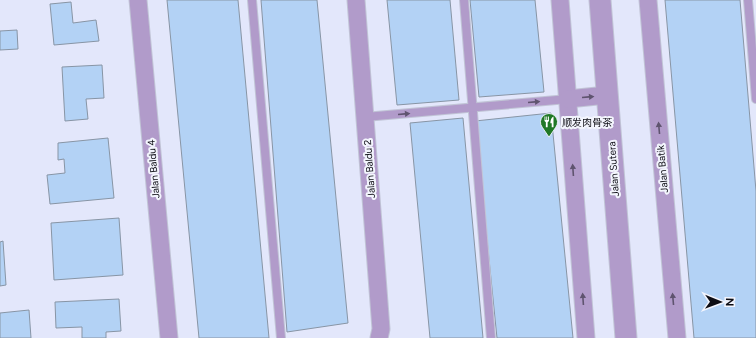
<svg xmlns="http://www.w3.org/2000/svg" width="756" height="338" font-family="Figtree,'Noto Sans SC',sans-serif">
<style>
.building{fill:#b3d2f5;stroke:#8895a5}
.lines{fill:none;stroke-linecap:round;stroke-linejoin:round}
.service-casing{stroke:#c1c4d6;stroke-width:10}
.minor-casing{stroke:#c1c4d6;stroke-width:19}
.tertiary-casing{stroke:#c1c4d6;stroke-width:23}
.service{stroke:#b19bca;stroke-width:8}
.minor{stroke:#b19bca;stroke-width:17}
.tertiary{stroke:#b19bca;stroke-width:21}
.oneway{fill:#5f546f}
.labels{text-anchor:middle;stroke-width:4;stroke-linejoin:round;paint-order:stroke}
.poi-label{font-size:10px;fill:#0d0d14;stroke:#f3f5fd;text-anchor:start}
.street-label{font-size:10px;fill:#0d0d14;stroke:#f3f5fd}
</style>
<rect width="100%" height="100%" fill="#e3e7fb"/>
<g class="building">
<path d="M 167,0 L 238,0 L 269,338 L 199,338 Z"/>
<path d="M 261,0 L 317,0 L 348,323 L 287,332 Z"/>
<path d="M 387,0 L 450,0 L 459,100 L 397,105 Z"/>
<path d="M 470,0 L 535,0 L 544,92 L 479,97 Z"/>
<path d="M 665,0 L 740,0 L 756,191 L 756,338 L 694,338 Z"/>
<path d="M 71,2 L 73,23 L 96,20 L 99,41 L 54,45 L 50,4 Z"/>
<path d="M 17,30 L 18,49 L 0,50 L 0,31 Z"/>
<path d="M 102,65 L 104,98 L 86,99 L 88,119 L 65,121 L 62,67 Z"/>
<path d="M 551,113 L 573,338 L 497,338 L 475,121 Z"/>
<path d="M 463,118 L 483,338 L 430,338 L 410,123 Z"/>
<path d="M 108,138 L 114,198 L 50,204 L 47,175 L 65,173 L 64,159 L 58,160 L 58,143 Z"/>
<path d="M 119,218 L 123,275 L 54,280 L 51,223 Z"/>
<path d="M 3,241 L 6,285 L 0,286 L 0,242 Z"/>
<path d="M 119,299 L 121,331 L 106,332 L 106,338 L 82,338 L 82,327 L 56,328 L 55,302 Z"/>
<path d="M 29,310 L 31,338 L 0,338 L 0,313 Z"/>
</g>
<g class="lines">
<defs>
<g id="service">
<path d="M 252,0 L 281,338"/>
<path d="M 464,0 L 491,338"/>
<path d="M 748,0 L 756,99"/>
<path d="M 365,117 L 568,99"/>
</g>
<g id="minor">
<path d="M 138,0 L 169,338"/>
<path d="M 356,0 L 381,329 L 379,338"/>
<path d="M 560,0 L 586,338"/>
<path d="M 648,0 L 677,338"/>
<path d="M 568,99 L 607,95"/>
</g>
<path id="tertiary" d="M 600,0 L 626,338"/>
</defs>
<use href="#service" class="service-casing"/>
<use href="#minor" class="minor-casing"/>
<use href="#tertiary" class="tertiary-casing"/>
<use href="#service" class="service"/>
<use href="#minor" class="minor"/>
<use href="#tertiary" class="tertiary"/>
</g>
<defs><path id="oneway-solid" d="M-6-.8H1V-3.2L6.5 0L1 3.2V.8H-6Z"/></defs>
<g class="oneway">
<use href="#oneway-solid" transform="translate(588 97) rotate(-5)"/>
<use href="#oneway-solid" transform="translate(534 102) rotate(-5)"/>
<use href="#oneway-solid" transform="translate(404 114) rotate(-5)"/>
<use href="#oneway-solid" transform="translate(659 128) rotate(-95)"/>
<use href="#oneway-solid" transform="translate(573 170) rotate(-94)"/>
<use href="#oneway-solid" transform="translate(583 299) rotate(-94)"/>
<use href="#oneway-solid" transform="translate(673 299) rotate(-95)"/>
</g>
<defs>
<symbol id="restaurant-pin" viewBox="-11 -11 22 30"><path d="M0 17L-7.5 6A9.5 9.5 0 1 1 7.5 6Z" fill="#207826" stroke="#f3f5fd"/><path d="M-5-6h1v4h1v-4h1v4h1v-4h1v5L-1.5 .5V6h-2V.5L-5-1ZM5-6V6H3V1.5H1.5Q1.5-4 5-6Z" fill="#fff"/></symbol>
</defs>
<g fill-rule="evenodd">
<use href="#restaurant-pin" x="539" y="112" width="20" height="27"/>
</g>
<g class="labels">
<g class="poi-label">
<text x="562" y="126">顺发肉骨茶</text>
</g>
<g class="street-label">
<text transform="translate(153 169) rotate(-95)" y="4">Jalan Baldu 4</text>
<text transform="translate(369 169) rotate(-94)" y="4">Jalan Baldu 2</text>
<text transform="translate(613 169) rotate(-94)" y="4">Jalan Sutera</text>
<text transform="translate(662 169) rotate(-95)" y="4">Jalan Batik</text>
</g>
</g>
<g transform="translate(720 302) rotate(91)" stroke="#f3f5fd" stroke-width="3" paint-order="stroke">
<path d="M0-3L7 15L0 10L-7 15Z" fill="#0d0d14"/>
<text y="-6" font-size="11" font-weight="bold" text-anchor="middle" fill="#0d0d14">N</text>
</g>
</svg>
